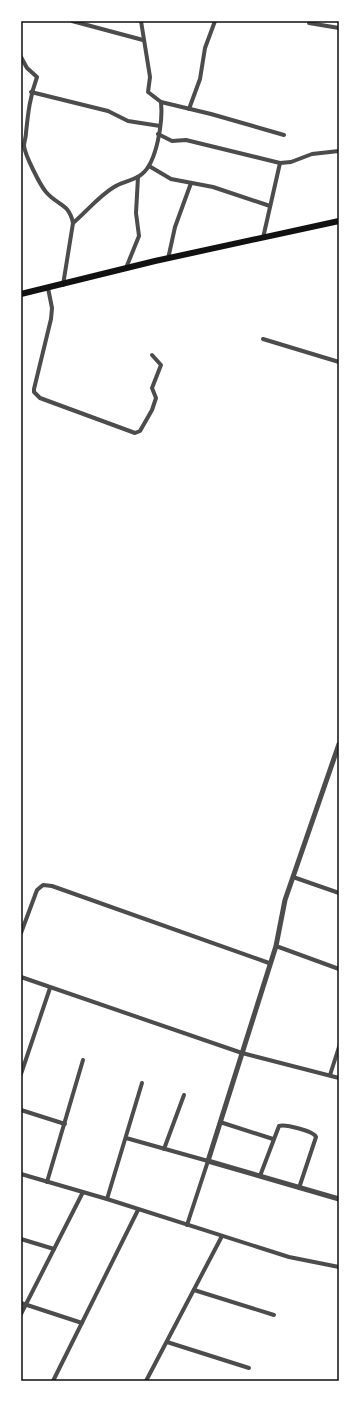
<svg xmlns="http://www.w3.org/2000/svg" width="360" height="1402" font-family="Inter,sans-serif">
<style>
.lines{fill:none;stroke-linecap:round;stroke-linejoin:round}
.minor{stroke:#4c4c4c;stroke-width:4}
.tertiary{stroke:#4c4c4c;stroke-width:5}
.primary{stroke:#111;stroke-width:6}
.neatline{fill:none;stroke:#111;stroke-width:1.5}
</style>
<rect width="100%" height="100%" fill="#fff"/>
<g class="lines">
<g class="minor">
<path d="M 72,21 L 143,40"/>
<path d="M 309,23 L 339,28"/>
<path d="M 21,57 L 27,68 L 37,77 C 30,96 28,113 26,133 C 26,137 24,142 24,146 C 25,155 40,185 46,192 C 58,206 69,203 73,223 L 63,285"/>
<path d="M 31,92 L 108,111 L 128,121 L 160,126"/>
<path d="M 161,102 L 211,114 L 284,135"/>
<path d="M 189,109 L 200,79 L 205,48 L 215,21"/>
<path d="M 158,134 L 172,141 L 186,140 L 280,163 L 291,162 L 312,154 L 339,151"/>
<path d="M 149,166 L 171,179 L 213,187 L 270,206"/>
<path d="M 73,223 C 86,212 99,196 114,187 C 123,181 134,181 142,174 C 157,162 163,121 161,102 L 148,92 L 150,77 L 141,21"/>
<path d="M 263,238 L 280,163"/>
<path d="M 168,259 L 175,227 L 191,183"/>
<path d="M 126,268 L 139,236 L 136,213 L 138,177"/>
<path d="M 48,288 L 52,308 L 51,319 L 34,389 L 34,392 L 40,398 L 135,433 L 140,431 L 152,410 L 156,398 L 152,388 L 161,365 L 152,355"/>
<path d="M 263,339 L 339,362"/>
<path d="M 293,877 L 339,893"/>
<path d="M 21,933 L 37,890 L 43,885 L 52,886 L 269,963"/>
<path d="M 276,946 L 339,969"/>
<path d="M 21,977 L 242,1053 L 339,1078"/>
<path d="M 21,1074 L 50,988"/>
<path d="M 330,1075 L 339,1047"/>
<path d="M 21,1110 L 65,1124"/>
<path d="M 220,1122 L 273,1139"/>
<path d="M 126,1138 L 208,1161 L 187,1225"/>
<path d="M 164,1149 L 184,1095"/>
<path d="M 21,1174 L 107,1199 L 289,1257 L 339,1267"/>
<path d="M 260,1176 L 279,1126 C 285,1124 314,1131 316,1137 L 299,1188"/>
<path d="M 47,1182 L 83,1060"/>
<path d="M 107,1199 L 142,1083"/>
<path d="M 21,1239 L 54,1249"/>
<path d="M 194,1290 L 274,1315"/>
<path d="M 21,1303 L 82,1323"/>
<path d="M 21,1314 L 83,1192"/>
<path d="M 167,1342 L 249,1368"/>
<path d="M 53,1381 L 138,1210"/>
<path d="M 146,1381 L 222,1236"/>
</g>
<path class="tertiary" d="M 339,744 L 285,900 L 276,946 L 208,1161 L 339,1199"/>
<path class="primary" d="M 21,294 L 155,261 L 339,221"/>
</g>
<rect width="360" height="1402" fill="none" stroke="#ffffff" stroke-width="44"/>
<rect x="22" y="22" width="316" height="1358" class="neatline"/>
</svg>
